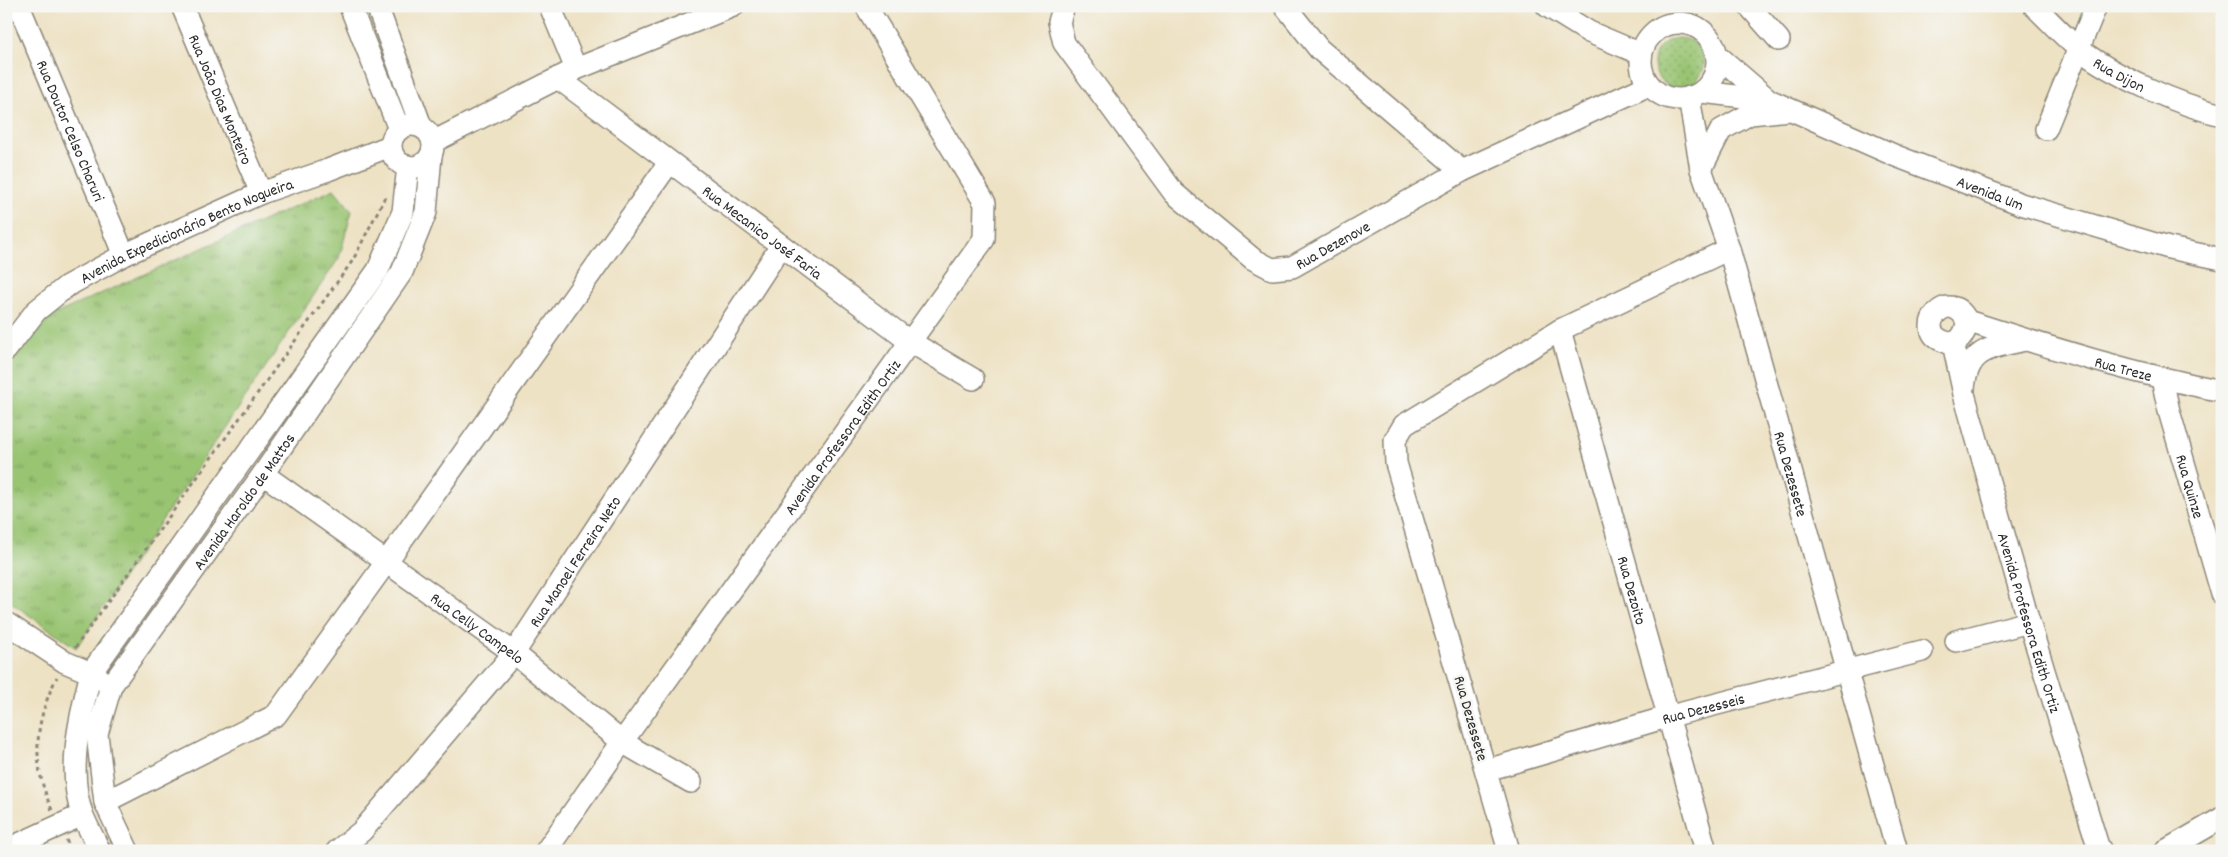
<svg xmlns="http://www.w3.org/2000/svg" width="2228" height="857" font-family="Dekko,sans-serif">
<style>
.grass{fill:url(#grass-dots);stroke:#62784e}
.park{fill:url(#park-tufts);stroke:#62784e}
.lines{fill:none;stroke-linecap:round;stroke-linejoin:round}
.minor-casing{stroke:#8c8678;stroke-width:24}
.path{stroke:#8c8678;stroke-width:3;stroke-dasharray:4 4;stroke-linecap:butt}
.minor{stroke:#fff;stroke-width:21}
.labels{text-anchor:middle;stroke-width:5;stroke-linejoin:round;paint-order:stroke}
.street-label{font-size:16px;fill:#2b2b2b;stroke:#f6f6f2}
</style>
<defs>
<pattern id="grass-dots" width="8" height="8" patternUnits="userSpaceOnUse" patternTransform="scale(1.25)"><rect width="8" height="8" fill="#99c472"/><path d="M2 2h.1M6 6h.1" fill="none" stroke="#7d9f5e" stroke-width="1.8" stroke-linecap="round"/></pattern>
<pattern id="park-tufts" width="24" height="20" patternUnits="userSpaceOnUse" patternTransform="scale(1.25)"><rect width="24" height="20" fill="#99c472"/><path d="M3 7l-1-3M5 7V3M7 7l1-3M15 17l-1-3M17 17v-4M19 17l1-3" fill="none" stroke="#7d9f5e"/></pattern>
</defs>
<rect width="100%" height="100%" fill="#f6f6f2"/>
<filter id="ink" filterUnits="userSpaceOnUse"><feTurbulence type="fractalNoise" baseFrequency=".02" numOctaves="2"/><feDisplacementMap in="SourceGraphic" scale="10" xChannelSelector="R" yChannelSelector="G"/><feConvolveMatrix kernelMatrix="1 2 1 2 8 2 1 2 1" color-interpolation-filters="sRGB"/></filter>
<filter id="wash" filterUnits="userSpaceOnUse"><feTurbulence type="fractalNoise" baseFrequency=".0096" numOctaves="4" result="noise"/><feDisplacementMap in="SourceGraphic" scale="20" xChannelSelector="R" yChannelSelector="G"/><feGaussianBlur stdDeviation="1.12" result="paint"/><feColorMatrix in="noise" values="0 0 0 0 0 0 0 0 0 0 0 0 0 0 0 0 0 1.4 0 .05"/><feComposite in="paint" operator="in"/></filter>
<g filter="url(#wash)">
<rect width="100%" height="100%" fill="#eee2c4"/>
<circle class="grass" cx="1679" cy="63" r="25"/>
<path class="park" d="M 334,189 L 352,211 L 339,258 L 76,648 L 6,599 L 6,371 L 42,320 Z"/>
</g>
<g filter="url(#ink)">
<g class="lines">
<defs>
<g id="minor">
<path id="s1" d="M 19,6 L 124,255"/>
<path id="s2" d="M 182,6 L 261,193"/>
<path d="M 350,6 L 399,129"/>
<path d="M 377,6 L 421,126"/>
<path d="M 550,6 L 576,69"/>
<path id="s3" d="M 1064,6 L 1059,22 L 1064,43 L 1174,193 L 1253,259 L 1272,269 L 1292,267 L 1462,171 L 1649,85"/>
<path d="M 1285,6 L 1319,49 L 1462,171"/>
<path d="M 1547,6 L 1589,32 L 1641,54"/>
<path d="M 1749,6 L 1779,40"/>
<path id="s4" d="M 2034,6 C 2049,20 2063,36 2079,49 C 2114,76 2179,105 2222,115"/>
<circle cx="1679" cy="61" r="38"/>
<path id="s5" d="M 1717,55 L 1769,100 L 1896,156 L 2021,204 L 2169,248 L 2222,259"/>
<path id="s6" d="M 558,78 L 909,341 L 973,379"/>
<path d="M 1702,92 L 1769,100"/>
<path id="s7" d="M 1689,97 L 1701,169 L 1729,249 L 1897,851"/>
<circle cx="412" cy="146" r="21"/>
<path d="M 2046,129 L 2096,6"/>
<path d="M 433,142 L 576,69 L 733,6"/>
<path d="M 1701,169 L 1721,130 L 1750,114 L 1790,110"/>
<path id="s8" d="M 1967,321 C 1966,334 1958,348 1943,341 C 1912,329 1949,285 1967,321 C 2051,348 2135,374 2222,391"/>
<path id="s9" d="M 1560,330 L 1706,851"/>
<path id="s10" d="M 1953,343 L 1964,394 L 2029,622 L 2098,846 L 2101,851"/>
<path id="s11" d="M 6,350 L 36,311 L 67,286 L 124,255 L 261,193 L 328,170 L 390,146"/>
<path id="s12" d="M 2162,379 L 2169,411 L 2222,594"/>
<path d="M 1964,388 C 1968,348 1991,348 2025,340"/>
<path id="s13" d="M 263,474 L 514,653 L 622,742 L 691,782"/>
<path d="M 6,623 L 65,662 L 91,673 L 102,680"/>
<path d="M 1956,641 L 2029,622"/>
<path id="s14" d="M 1487,770 L 1667,717 L 1922,651"/>
<path d="M 105,802 L 276,715 L 387,561 L 669,163"/>
<path d="M 6,850 L 82,815"/>
<path d="M 100,851 C 94,839 88,828 83,816 C 66,773 80,716 91,673 L 378,270 L 403,212 L 408,166"/>
<path id="s15" d="M 128,851 L 105,802 L 97,734 L 111,686 L 263,474 L 402,272 L 426,212 L 431,155"/>
<path id="s16" d="M 337,851 L 362,831 L 514,653 L 781,246"/>
<path id="s17" d="M 546,851 L 622,742 L 984,239 L 985,203 L 866,6"/>
<path d="M 1509,851 L 1396,463 L 1395,440 L 1404,425 L 1560,330 L 1729,249"/>
<path d="M 2165,851 L 2222,818"/>
</g>
</defs>
<use href="#minor" class="minor-casing"/>
<g class="path">
<path d="M 75,648 L 353,260 L 385,197"/>
<path d="M 52,810 C 31,763 34,722 57,677"/>
<path d="M 66,840 L 72,851"/>
</g>
<use href="#minor" class="minor"/>
</g>
</g>
<g class="labels">
<g class="street-label">
<text dy="6" stroke="none"><textPath href="#s4" startOffset="110">Rua Dijon</textPath></text>
<text dy="6" stroke="none"><textPath href="#s2" startOffset="101">Rua João Dias Monteiro</textPath></text>
<text dy="6" stroke="none"><textPath href="#s1" startOffset="135">Rua Doutor Celso Charuri</textPath></text>
<text dy="6" stroke="none"><textPath href="#s5" startOffset="309">Avenida Um</textPath></text>
<text dy="6" stroke="none"><textPath href="#s11" startOffset="221">Avenida Expedicionário Bento Nogueira</textPath></text>
<text dy="6" stroke="none"><textPath href="#s6" startOffset="256">Rua Mecanico José Faria</textPath></text>
<text dy="6" stroke="none"><textPath href="#s3" startOffset="415">Rua Dezenove</textPath></text>
<text dy="6" stroke="none"><textPath href="#s8" startOffset="274">Rua Treze</textPath></text>
<text dy="6" stroke="none"><textPath href="#s17" startOffset="509">Avenida Professora Edith Ortiz</textPath></text>
<text dy="6" stroke="none"><textPath href="#s7" startOffset="391">Rua Dezessete</textPath></text>
<text dy="6" stroke="none"><textPath href="#s12" startOffset="111">Rua Quinze</textPath></text>
<text dy="6" stroke="none"><textPath href="#s15" startOffset="400">Avenida Haroldo de Mattos</textPath></text>
<text dy="6" stroke="none"><textPath href="#s16" startOffset="376">Rua Manoel Ferreira Neto</textPath></text>
<text dy="6" stroke="none"><textPath href="#s9" startOffset="270">Rua Dezoito</textPath></text>
<text dy="6" stroke="none"><textPath href="#s10" startOffset="290">Avenida Professora Edith Ortiz</textPath></text>
<text dy="6" stroke="none"><textPath href="#s13" startOffset="264">Rua Celly Campelo</textPath></text>
<text dy="6" stroke="none"><textPath href="#s14" startOffset="225">Rua Dezesseis</textPath></text>
<text transform="translate(1472 718) rotate(74)" y="6">Rua Dezessete</text>
</g>
</g>
<rect width="2228" height="857" fill="none" stroke="#f6f6f2" stroke-width="25"/>
</svg>
